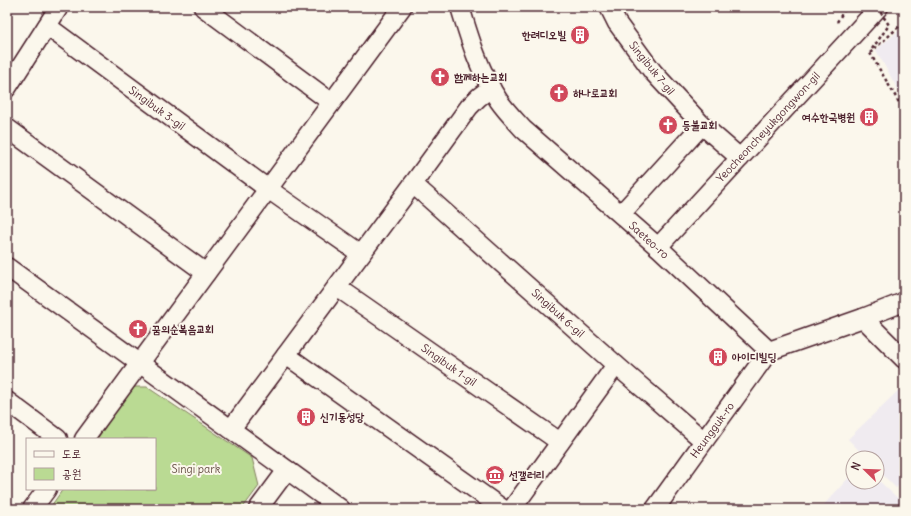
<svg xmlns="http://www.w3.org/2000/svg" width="911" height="516" font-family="Delius,'Poor Story',sans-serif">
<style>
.built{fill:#f0ebf0}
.green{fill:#bada93;stroke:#827c5f}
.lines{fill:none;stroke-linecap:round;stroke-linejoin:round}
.minor-casing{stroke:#4a1f2b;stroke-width:21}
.path{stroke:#4a1f2b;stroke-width:2.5;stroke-dasharray:3 3;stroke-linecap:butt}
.minor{stroke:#fbf7ec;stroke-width:18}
.path-bridge{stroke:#4a1f2b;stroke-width:2.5;stroke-dasharray:3 3;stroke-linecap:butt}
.labels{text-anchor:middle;stroke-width:4;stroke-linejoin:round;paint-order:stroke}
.poi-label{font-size:11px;font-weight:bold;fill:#4a1f2b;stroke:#fbf7ec;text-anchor:start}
.street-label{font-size:11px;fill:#4a1f2b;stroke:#fbf7ec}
.park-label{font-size:11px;fill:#664e45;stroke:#fbf7ec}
</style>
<rect width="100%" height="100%" fill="#fbf7ec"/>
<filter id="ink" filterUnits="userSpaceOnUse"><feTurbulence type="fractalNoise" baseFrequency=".025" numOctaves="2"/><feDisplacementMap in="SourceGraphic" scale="8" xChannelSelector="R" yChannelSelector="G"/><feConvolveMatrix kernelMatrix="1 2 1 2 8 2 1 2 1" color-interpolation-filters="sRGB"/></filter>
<g filter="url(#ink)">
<g class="built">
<path d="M 904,26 L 904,101 L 876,50 Z"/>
<path d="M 904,385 L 904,480 L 896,488 L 877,469 L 877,458 L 866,458 L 848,439 Z"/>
<path d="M 853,473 L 853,482 L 877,482 L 877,479 L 904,504 L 904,509 L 820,509 Z"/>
</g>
<path class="green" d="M 132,387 L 147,387 L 252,458 L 259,486 L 242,509 L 49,509 L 63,489 L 155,489 L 155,439 L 97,439 Z"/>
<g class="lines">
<defs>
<g id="minor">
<path d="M 203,7 L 331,102"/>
<path d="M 460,7 C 470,40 480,73 499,101 C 506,111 515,120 523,129 L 658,247 L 769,351 L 863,318 L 904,302"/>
<path d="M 609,7 L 617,23 L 653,72 L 702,125 L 740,158"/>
<path d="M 47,26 L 268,189 L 361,254"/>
<path d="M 7,88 L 59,7"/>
<path d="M 7,128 L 206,273"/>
<path d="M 413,184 L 616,365 L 704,441"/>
<path d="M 621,214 L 702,125"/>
<path d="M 658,247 L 879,7"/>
<path d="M 7,267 L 341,509"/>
<path d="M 337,287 L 560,442"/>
<path d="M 863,318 L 904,359"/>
<path d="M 286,355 L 503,509"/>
<path d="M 7,401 L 58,439"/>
<path d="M 231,429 L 413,184 L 469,107 L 479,97 L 491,88"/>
<path d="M 84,439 L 402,7"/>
<path d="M 32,509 L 47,489"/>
<path d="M 258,509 L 287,470"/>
<path d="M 512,509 L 616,365"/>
<path d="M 655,509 L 769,351"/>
</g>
</defs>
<use href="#minor" class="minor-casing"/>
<g class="path">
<path d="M 837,22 L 846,7"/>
<path d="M 872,49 L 889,25"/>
<path d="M 870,53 L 904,111"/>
<path d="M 870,53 L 904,22"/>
</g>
<use href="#minor" class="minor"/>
<path class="path-bridge" d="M 877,7 L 889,25"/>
</g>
</g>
<defs>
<symbol id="building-disc" viewBox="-11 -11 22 22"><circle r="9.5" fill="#d1495b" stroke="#fbf7ec"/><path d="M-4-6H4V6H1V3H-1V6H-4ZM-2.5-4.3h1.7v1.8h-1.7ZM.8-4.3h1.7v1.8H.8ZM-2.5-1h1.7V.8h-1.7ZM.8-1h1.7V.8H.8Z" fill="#fff"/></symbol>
<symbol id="church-disc" viewBox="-11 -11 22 22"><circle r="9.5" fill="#d1495b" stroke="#fbf7ec"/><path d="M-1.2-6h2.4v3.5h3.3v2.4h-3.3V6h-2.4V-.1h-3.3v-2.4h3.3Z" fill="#fff"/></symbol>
<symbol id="museum-disc" viewBox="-11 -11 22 22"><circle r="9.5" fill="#d1495b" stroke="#fbf7ec"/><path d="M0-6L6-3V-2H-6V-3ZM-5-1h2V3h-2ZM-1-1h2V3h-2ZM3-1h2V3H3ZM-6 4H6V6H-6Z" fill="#fff"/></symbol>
</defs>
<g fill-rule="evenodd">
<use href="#building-disc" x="569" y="24" width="22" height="22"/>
<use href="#church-disc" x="429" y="66" width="22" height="22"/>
<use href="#church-disc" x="548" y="82" width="22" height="22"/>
<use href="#building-disc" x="858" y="106" width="22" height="22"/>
<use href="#church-disc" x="657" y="114" width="22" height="22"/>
<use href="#church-disc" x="127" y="318" width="22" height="22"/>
<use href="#building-disc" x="707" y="346" width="22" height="22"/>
<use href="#building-disc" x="295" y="406" width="22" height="22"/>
<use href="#museum-disc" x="484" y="464" width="22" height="22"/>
</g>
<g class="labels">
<g class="poi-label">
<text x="566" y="39" text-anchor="end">한려디오빌</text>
<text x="454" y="81">함께하는교회</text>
<text x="573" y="97">하나로교회</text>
<text x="855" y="121" text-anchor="end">여수한국병원</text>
<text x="682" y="129">등불교회</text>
<text x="152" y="333">꿈의순복음교회</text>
<text x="732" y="361">아이디빌딩</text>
<text x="320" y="421">신기동성당</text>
<text x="509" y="479">선갤러리</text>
</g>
<g class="street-label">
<text transform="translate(652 68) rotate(51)" y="4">Singibuk 7-gil</text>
<text transform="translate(157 108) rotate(36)" y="4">Singibuk 3-gil</text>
<text transform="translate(768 127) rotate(-47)" y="4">Yeocheoncheyukgongwon-gil</text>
<text transform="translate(649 240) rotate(42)" y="4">Saeteo-ro</text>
<text transform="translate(558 313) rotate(42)" y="4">Singibuk 6-gil</text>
<text transform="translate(449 365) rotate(35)" y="4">Singibuk 1-gil</text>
<text transform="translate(712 430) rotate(-54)" y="4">Heungguk-ro</text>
</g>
<g class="park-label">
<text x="196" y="473">Singi park</text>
</g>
</g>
<rect width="911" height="516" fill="none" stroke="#fbf7ec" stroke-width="24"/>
<rect x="12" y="12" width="887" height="492" fill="none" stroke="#4a1f2b" stroke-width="1.5" filter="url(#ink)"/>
<rect x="26" y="438" width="130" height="52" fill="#fbf7ec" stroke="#b4a19f"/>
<rect x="34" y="451" width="20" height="6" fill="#fbf7ec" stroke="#b4a19f"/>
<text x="62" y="458" font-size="12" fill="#4a1f2b">도로</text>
<rect x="34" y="468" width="20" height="12" fill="#bada93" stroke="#b4a19f"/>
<text x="62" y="478" font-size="12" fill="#4a1f2b">공원</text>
<g transform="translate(865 470) rotate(293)"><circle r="19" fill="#fbf7ec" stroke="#b4a19f"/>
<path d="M0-3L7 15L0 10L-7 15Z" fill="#d1495b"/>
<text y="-6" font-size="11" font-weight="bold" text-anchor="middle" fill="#4a1f2b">N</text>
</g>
</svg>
